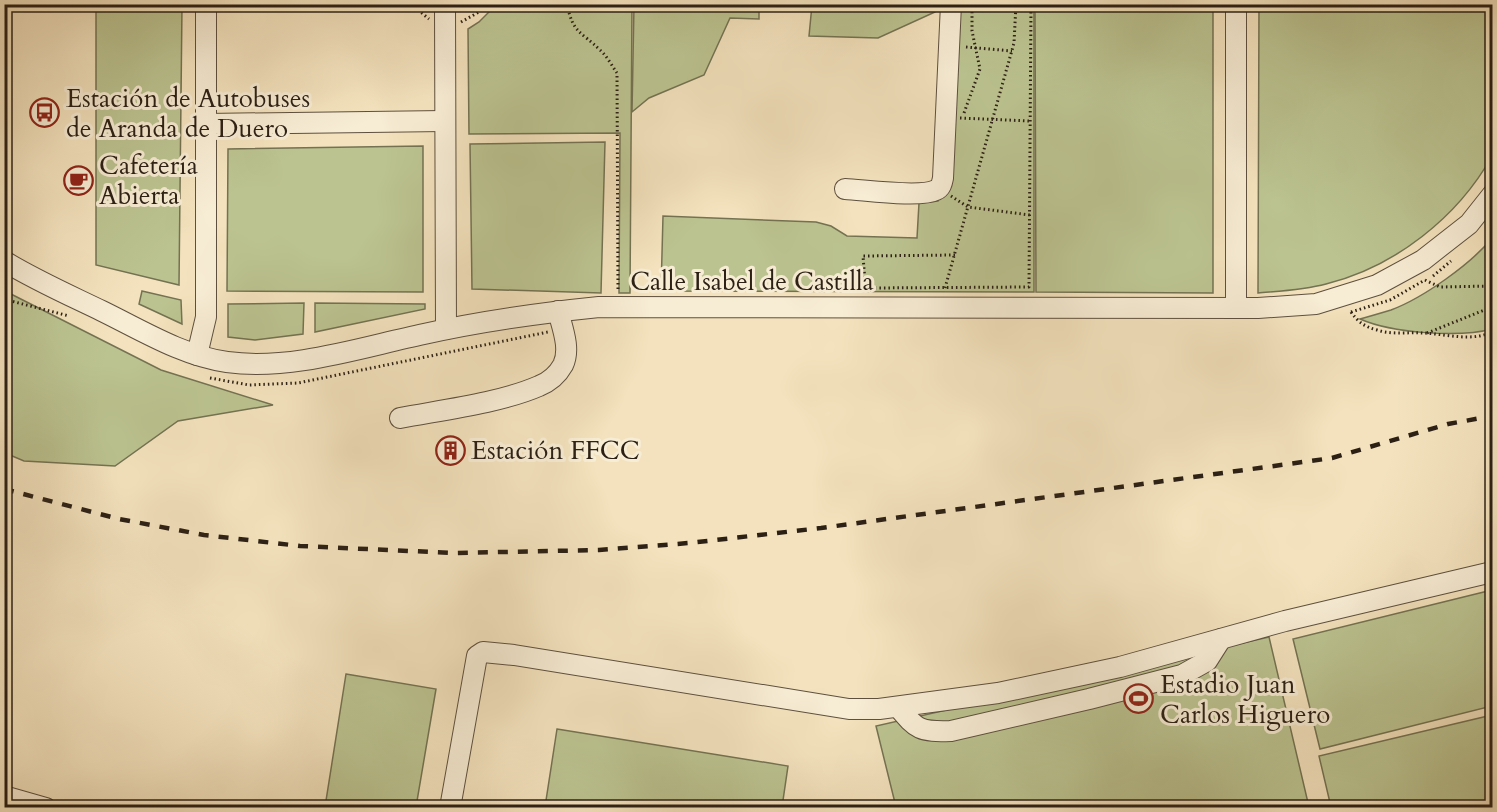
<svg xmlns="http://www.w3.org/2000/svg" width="1497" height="812" font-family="Cardo,serif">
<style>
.green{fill:#bbc390;stroke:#747252;stroke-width:1.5}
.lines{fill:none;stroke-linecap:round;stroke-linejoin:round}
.minor-casing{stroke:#5e503f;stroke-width:22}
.path{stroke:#2c2015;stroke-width:3;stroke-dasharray:1.5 3;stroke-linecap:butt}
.minor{stroke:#f7ecd4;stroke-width:20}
.rail{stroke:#2c2015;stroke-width:4.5;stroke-dasharray:10 10;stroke-linecap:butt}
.labels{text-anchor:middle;stroke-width:6;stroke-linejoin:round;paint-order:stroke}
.poi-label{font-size:26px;fill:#2c2015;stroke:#f7ecd4;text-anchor:start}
.street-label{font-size:26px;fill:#2c2015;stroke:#f7ecd4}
</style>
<rect width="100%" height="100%" fill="#f3e2bd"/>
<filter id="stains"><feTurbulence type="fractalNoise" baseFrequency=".00333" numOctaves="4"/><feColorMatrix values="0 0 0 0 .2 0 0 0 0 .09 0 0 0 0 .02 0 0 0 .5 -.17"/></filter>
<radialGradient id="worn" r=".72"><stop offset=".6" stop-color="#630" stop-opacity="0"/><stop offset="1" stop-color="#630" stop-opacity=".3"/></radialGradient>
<g class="green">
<path d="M 96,5 L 182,5 L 179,285 L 96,265 Z"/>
<path d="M 496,5 L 632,5 L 630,293 L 619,293 L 620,133 L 469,134 L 468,29 L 479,22 Z"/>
<path d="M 634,5 L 759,5 L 759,19 L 730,18 L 704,75 L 649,98 L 632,112 Z"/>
<path d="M 812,5 L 935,5 L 935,12 L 878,38 L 809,36 Z"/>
<path d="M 958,5 L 1034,5 L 1034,292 L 661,291 L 663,216 L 816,222 L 831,226 L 847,236 L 917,238 L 919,203 L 938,201 L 948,185 Z"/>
<path d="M 1035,5 L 1213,5 L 1213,293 L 1036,292 Z"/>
<path d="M 1259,5 L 1492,5 L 1492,156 C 1458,217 1395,267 1326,284 C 1304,290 1281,291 1258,293 Z"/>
<path d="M 605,142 L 601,293 L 472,289 L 470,144 Z"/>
<path d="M 423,146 L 423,292 L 227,291 L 228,149 Z"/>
<path d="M 1492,238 L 1492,329 C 1459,338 1392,333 1360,319 C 1371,316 1381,313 1391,310 C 1423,298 1471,264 1492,238 Z"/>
<path d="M 5,291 L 161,370 L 273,405 L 178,421 L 115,466 L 24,461 L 5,453 Z"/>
<path d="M 142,291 L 181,300 L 182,324 L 139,304 Z"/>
<path d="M 304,303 L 303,334 L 255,340 L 228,337 L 228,304 Z"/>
<path d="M 315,303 L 425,304 L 425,309 L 315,332 Z"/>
<path d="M 1492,590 L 1492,706 L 1320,749 L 1293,639 Z"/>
<path d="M 1269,637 L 1309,807 L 896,807 L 876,726 Z"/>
<path d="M 346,674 L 436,689 L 416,807 L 325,807 Z"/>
<path d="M 1492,715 L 1492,807 L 1331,807 L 1319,756 Z"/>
<path d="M 557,729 L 788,766 L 782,807 L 545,807 Z"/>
</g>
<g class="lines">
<defs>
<g id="minor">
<path d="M 445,6 L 446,329"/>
<path d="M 206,124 L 444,121"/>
<path d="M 845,189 C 865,190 920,198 936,190 C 941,188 942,183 943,178 L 951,4"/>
<path d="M 4,261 C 35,280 69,295 102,311 C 141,330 183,356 227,362 C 291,371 362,347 424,334 C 482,321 540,313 599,307 L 1258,308 L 1316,304 L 1377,285 L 1423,260 L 1469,224 L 1492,195"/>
<path d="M 1236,307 L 1236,4"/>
<path d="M 197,355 L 206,317 L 206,4"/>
<path d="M 400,418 C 442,410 500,403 539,386 C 549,382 558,374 563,365 C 571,349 562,327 558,311"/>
<path d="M 898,707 C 917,730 920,732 951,731 L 1089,699 L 1182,675 L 1207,661 L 1221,639"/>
<path d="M 4,796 L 46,808"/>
<path d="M 450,808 L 477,656 L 483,652 L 514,655 L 849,709 L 879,709 L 998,693 L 1120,667 L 1285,621 L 1492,572"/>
</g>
</defs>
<use href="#minor" class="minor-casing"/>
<g class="path">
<path d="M 411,4 L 429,19"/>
<path d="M 567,4 C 573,34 581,31 600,50 C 607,56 612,66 617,73 L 618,290"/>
<path d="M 461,22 L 479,12 L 486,4"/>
<path d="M 966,47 L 1012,51"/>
<path d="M 964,113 L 980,69 L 972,31 L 972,4"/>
<path d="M 960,118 L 1030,121"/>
<path d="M 951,196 L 968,207 L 1030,215"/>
<path d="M 955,255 L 863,256 L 865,282 L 871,288 L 1029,287 L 1031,4"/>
<path d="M 1433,276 L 1451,261"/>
<path d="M 1425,280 L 1440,287 L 1492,286"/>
<path d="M 945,288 L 1014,43 L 1016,4"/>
<path d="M 4,301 L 11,301 L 69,316"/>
<path d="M 1351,312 L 1390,300 L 1425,280"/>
<path d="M 1351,312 C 1358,322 1365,327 1377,330 C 1392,335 1408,332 1423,333 C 1446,334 1471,342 1492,332"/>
<path d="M 1427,333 L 1492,307"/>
<path d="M 210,378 L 249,385 L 298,383 L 548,332"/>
</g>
<use href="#minor" class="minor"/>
<path class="rail" d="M 4,489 L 119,519 L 204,535 L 300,546 L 454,553 L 599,550 L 689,543 L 821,528 L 1332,458 L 1448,424 L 1492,416"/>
</g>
<defs>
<symbol id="bus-ring" viewBox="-11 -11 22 22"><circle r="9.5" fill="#f7ecd4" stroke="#8f2418" stroke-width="1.5"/><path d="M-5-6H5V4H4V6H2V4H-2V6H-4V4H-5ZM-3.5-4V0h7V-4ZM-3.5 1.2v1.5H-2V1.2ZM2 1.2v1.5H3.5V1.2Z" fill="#8f2418"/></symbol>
<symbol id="cafe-ring" viewBox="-11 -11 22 22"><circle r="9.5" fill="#f7ecd4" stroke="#8f2418" stroke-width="1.5"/><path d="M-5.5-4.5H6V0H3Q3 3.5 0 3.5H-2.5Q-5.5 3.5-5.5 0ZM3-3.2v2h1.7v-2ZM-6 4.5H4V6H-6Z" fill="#8f2418"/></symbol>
<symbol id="building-ring" viewBox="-11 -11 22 22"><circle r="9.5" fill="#f7ecd4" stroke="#8f2418" stroke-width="1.5"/><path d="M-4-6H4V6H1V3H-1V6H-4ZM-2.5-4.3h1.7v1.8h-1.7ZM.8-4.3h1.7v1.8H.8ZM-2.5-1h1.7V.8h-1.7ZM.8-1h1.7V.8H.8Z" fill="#8f2418"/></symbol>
<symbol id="stadium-ring" viewBox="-11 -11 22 22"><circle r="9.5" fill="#f7ecd4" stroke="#8f2418" stroke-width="1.5"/><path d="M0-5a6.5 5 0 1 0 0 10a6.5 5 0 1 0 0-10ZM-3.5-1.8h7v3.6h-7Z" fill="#8f2418"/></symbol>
</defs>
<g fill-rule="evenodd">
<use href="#bus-ring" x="28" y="96" width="33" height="33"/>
<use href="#cafe-ring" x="62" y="164" width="33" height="33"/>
<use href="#building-ring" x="434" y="434" width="33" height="33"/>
<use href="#stadium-ring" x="1122" y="682" width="33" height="33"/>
</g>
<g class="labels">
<g class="poi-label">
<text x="66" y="107">Estación de Autobuses<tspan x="66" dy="30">de Aranda de Duero</tspan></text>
<text x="99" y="174">Cafetería<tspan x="99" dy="30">Abierta</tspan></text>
<text x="471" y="459">Estación FFCC</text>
<text x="1160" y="693">Estadio Juan<tspan x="1160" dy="30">Carlos Higuero</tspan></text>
</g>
<g class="street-label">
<text x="752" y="290">Calle Isabel de Castilla</text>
</g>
</g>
<rect width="1497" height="812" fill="none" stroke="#f3e2bd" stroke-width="24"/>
<rect x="6" y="6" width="1485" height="800" fill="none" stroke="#2c2015" stroke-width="3"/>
<rect x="12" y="12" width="1473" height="788" fill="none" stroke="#2c2015" stroke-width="1.5"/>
<rect width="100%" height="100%" filter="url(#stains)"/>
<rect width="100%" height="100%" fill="url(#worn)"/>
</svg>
